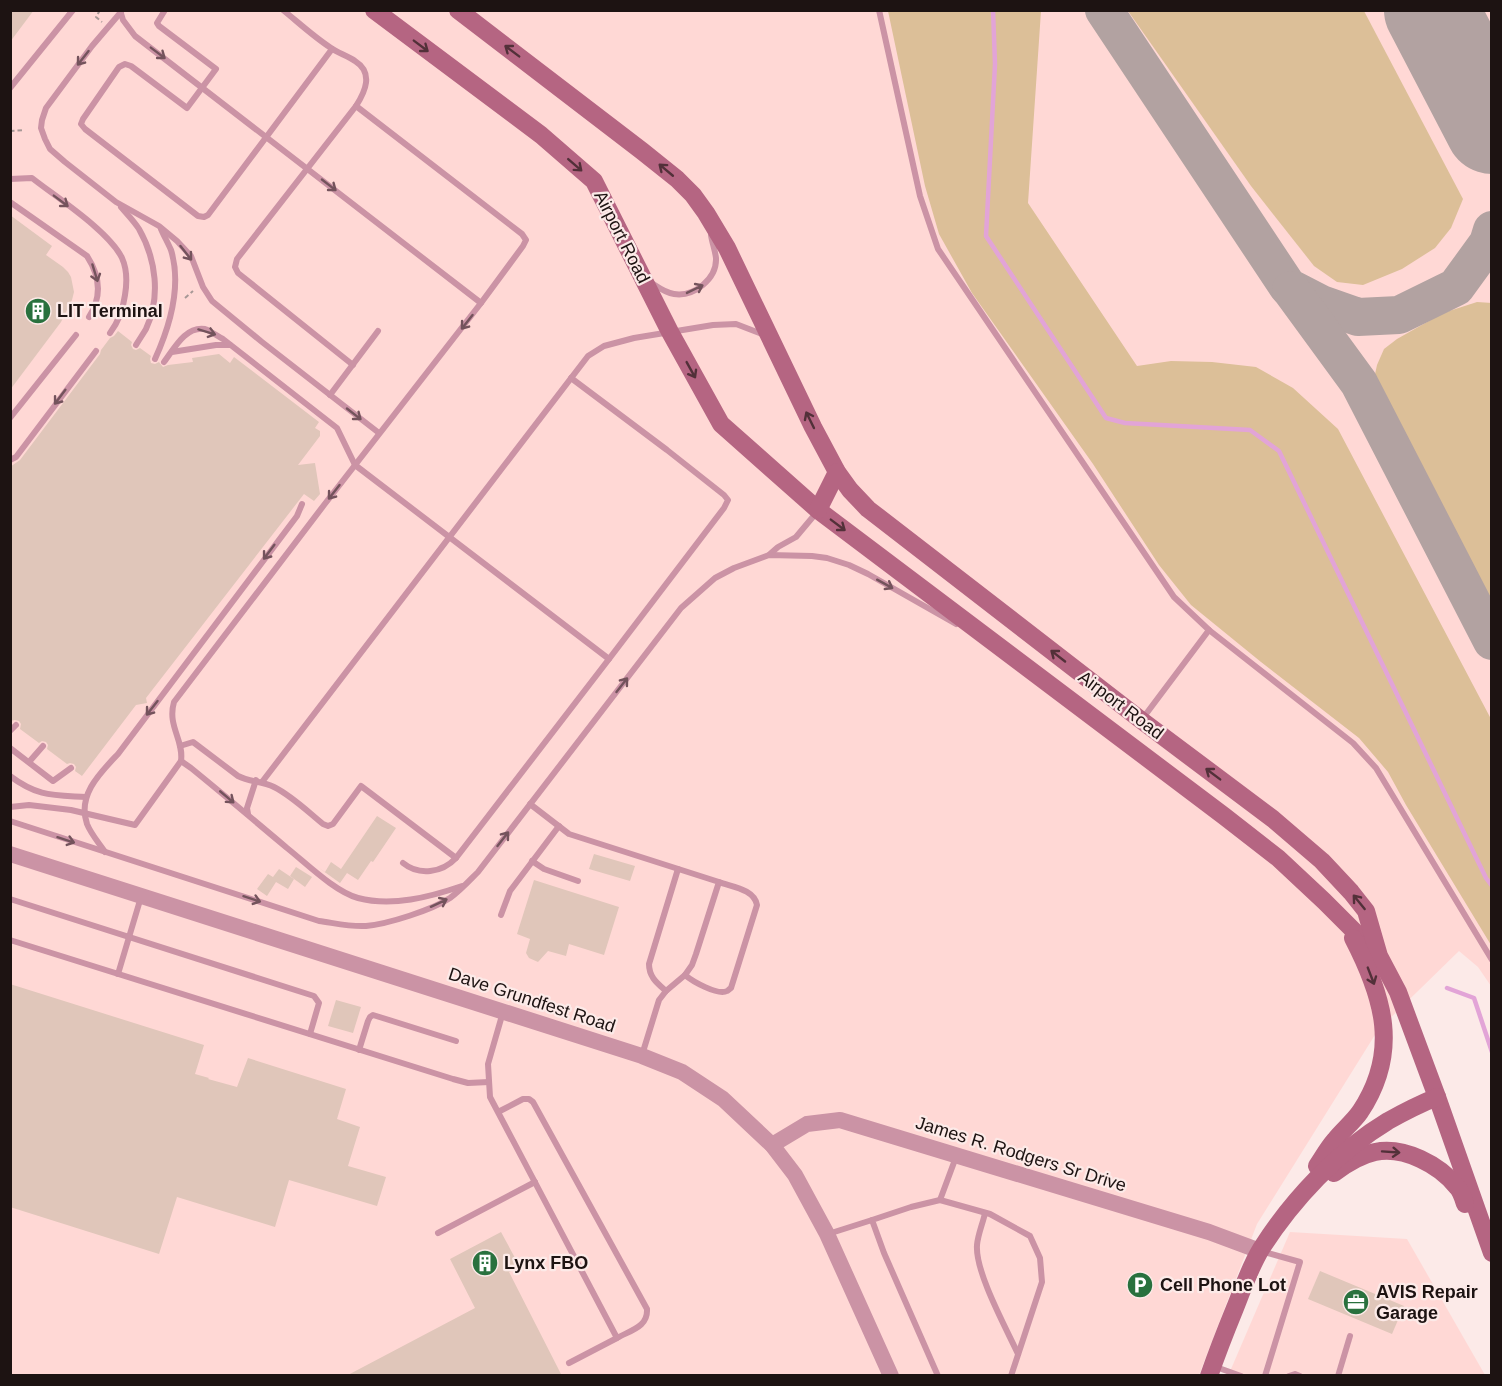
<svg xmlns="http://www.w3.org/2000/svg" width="1502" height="1386" font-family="Arial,sans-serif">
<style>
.built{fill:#ffd8d5}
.green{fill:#dcbf98}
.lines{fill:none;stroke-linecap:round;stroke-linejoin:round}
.stream{stroke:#e2a4d7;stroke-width:4.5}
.taxiway{stroke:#b2a2a1;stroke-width:38}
.runway{stroke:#b2a2a1;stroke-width:94}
.building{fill:#e0c6ba}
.path{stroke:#a79896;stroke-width:2;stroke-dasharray:4.5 3;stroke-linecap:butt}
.service{stroke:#cb93a5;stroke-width:6}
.tertiary{stroke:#cb93a5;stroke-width:16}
.secondary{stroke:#b56582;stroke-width:18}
.oneway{stroke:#523039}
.oneway2{stroke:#74535c}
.labels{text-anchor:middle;stroke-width:4.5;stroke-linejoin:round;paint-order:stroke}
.street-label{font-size:18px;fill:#1d1312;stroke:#fceae8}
.poi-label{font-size:18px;font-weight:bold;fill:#1d1312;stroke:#fceae8;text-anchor:start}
</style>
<rect width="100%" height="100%" fill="#fceae8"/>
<g class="built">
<path d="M 10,11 L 1491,11 L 1491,986 L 1478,967 L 1459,951 L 1378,1030 L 1257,1224 L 1199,1375 L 11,1375 Z"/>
<path d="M 1290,1232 L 1407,1239 L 1485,1375 L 1228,1376 Z"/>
</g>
<g class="green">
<path d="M 888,11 L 1041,11 L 1028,203 L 1137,366 L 1171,361 L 1212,362 L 1256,367 L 1293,388 L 1338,429 L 1491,719 L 1491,945 L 1406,805 L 1388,772 L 1359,738 L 1261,662 L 1191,605 L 1159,565 L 1093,464 L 972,293 L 939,234 L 925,186 Z"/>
<path d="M 1128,11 L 1364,11 L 1463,199 L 1451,228 L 1435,248 L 1402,269 L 1363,285 L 1337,282 L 1314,266 L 1251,186 Z"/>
<path d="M 1477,302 L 1492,303 L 1491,615 L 1378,397 L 1374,379 L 1377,365 L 1384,349 L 1397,339 L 1443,313 Z"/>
</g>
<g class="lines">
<g class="stream">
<path d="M 993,10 L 995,64 L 986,236 L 1106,418 L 1125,423 L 1250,430 L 1279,451 L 1486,878 L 1492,886"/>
<path d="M 1447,988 L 1474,998 L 1492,1052"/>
</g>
<g class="taxiway">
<path d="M 1104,10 L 1288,287 L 1321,304 L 1358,317 L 1399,315 L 1456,287 L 1488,243 L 1492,230"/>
<path d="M 1291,290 L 1359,383 L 1492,641"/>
</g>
<path class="runway" d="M 1431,10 L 1492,127"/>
</g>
<g class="building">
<path d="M 10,10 L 34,10 L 10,42 Z"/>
<path d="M 10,215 L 52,246 L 46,255 L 63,267 L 68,272 L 71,277 L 74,292 L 72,300 L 61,322 L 10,390 Z"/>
<path d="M 118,331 L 132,342 L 131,345 L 133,349 L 136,350 L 140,348 L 151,356 L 150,359 L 151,363 L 155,364 L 159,362 L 163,367 L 168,365 L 193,362 L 192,358 L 219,354 L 230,363 L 234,357 L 319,422 L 315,428 L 320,431 L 320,436 L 298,465 L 315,463 L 320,494 L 314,501 L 304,494 L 146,698 L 147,703 L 136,705 L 82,776 L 75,771 L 76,767 L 74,764 L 70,763 L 67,764 L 47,749 L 48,745 L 46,742 L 42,741 L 39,743 L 20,729 L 21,724 L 19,721 L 15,720 L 10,721 L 10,467 L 20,460 L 100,354 L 101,350 L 110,338 L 114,336 Z"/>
<path d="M 377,816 L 396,828 L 373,862 L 371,861 L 358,880 L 347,873 L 340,883 L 319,868 L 325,872 L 331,862 L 341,869 Z"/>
<path d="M 594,854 L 635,866 L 630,881 L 589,869 Z"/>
<path d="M 296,867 L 312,877 L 305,887 L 290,876 Z"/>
<path d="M 279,869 L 294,879 L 288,889 L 276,882 L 267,896 L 257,889 L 268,874 L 273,877 Z"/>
<path d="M 534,880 L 619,907 L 604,955 L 569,944 L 566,956 L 548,951 L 538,962 L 529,958 L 526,953 L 530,939 L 517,934 Z"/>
<path d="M 10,984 L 204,1045 L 195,1074 L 209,1078 L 208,1079 L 237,1087 L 248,1058 L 346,1089 L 337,1119 L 360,1127 L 348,1166 L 386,1177 L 377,1206 L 289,1180 L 275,1227 L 177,1197 L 159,1254 L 10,1207 Z"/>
<path d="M 336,1000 L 361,1007 L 353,1033 L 328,1026 Z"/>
<path d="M 501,1232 L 520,1267 L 509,1272 L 562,1376 L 346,1376 L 475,1308 L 450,1259 Z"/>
<path d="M 1320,1271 L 1404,1306 L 1392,1334 L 1308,1299 Z"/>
</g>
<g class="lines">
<g class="path">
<path d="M 100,10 L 96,17 L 102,22"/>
<path d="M 10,131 L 24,130"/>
<path d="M 185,298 L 193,291"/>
</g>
<g class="service">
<path d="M 165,10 L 157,23 L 159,26 L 216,69 L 187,108 L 131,66 L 125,64 L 119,67 L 83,119 L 81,124 L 85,129 L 198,216 L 204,217 L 208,215 L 332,49"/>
<path d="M 283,10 C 299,23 314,37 331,48 C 338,53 348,56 355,61 C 374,73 365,92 356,106 L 237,259 L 235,267 L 238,273 L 353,365"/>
<path d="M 879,10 L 920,196 L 938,249 L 1174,597 L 1209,630 L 1353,743 L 1376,768 L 1492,960"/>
<path d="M 121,12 L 92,46 L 46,108 L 42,120 L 41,128 L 45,139 L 50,149 L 65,162 L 116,202 L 159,226 L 177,241 L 191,256 L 203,287 L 212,301 L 262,342 L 379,433"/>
<path d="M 10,88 L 73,10"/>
<path d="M 356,106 L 522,234 L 526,240 L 523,246 L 481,303"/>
<path d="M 10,179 L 32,178 C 56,197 109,231 122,258 C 127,269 127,283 125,295 C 123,310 119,321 110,333"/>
<path d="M 10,202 L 87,256 C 100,276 102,297 89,317"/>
<path d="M 121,207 C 127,214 134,221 139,229 C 156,259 161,297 146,329 C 143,334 139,340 136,345"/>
<path d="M 653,284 C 659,288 666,293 674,294 C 694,297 717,279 716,258 C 715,250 712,242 711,235"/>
<path d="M 172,352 L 216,345 L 230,345"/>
<path d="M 155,359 C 170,326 182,286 171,250 C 168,243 164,236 161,229"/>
<path d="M 164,362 C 174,349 185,326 205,329 C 211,331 217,336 223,339 L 337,428 L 355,465 L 609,659 L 456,858 L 361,786 L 333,824 L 328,826 L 323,824 C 307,811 292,796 274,787 C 262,781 249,782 238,776 L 193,742 L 180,746"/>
<path d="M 571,378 L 667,450 L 724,495 L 728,500 L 724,508 L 609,659"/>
<path d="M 330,395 L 378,331"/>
<path d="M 10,418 L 76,335"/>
<path d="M 10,460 L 16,457 L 96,351"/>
<path d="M 770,554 L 778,547 L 796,537 L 817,512"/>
<path d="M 1143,718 L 1209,630"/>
<path d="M 10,731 L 16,725"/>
<path d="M 10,748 L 53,781 L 71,768"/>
<path d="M 181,761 L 191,768 C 223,794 255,821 287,848 C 306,863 335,892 358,898 C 392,907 430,897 462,886"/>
<path d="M 29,762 L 43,746"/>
<path d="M 10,776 C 38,797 53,795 86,797"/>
<path d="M 262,782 L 588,356 L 604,346 L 634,338 L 713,325 L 736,324 L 762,334"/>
<path d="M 530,804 L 569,834 L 719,882 L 696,954 L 692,965 L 685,975 L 666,991 L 659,1000 L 642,1055"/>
<path d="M 10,807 L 29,805 L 71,810 L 135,825 L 181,761 C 184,740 167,726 174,702 L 324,505 L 481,303 L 135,36 L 123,20 L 120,10"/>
<path d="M 248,814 L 247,808 L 256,780"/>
<path d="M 10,821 L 319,921 C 334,923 350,927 366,926 C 388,924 432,910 450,898 C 460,891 469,881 478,872 L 681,608 L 715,578 L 734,568 L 769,555 L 812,556 L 827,558 L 849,565 L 868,574 L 956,624"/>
<path d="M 105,852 C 99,843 91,834 87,824 C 77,795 100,773 118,754 L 297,516 L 302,504"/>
<path d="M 532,861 L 544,869 L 578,881"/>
<path d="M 403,863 C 419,876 442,873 456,858"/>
<path d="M 10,899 L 314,996 L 319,1003 L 310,1034"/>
<path d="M 501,915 L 510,891 L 559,826"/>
<path d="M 10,940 L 453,1079 L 468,1083 L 489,1082"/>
<path d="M 118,974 L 141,897"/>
<path d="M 685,975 C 692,981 718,996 727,991 C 728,991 729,989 731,988 L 757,905 C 754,889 732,887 719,882"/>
<path d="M 666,991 C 657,983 649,977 649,964 L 678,869"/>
<path d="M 359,1050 L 368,1021 L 370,1017 L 373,1015 L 456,1041"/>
<path d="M 498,1112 L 523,1099 L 529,1099 L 533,1102 L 647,1309 C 648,1327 631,1330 617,1338 L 490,1097 L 488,1064 L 503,1012"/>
<path d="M 956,1157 L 940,1200 L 990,1214 L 1030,1236 L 1040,1258 L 1042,1282 L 1011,1376"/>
<path d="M 985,1213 C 983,1223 978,1234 977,1245 C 975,1272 1006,1328 1018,1354"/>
<path d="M 438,1233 L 535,1182"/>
<path d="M 828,1234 L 872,1220"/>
<path d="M 1264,1252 L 1300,1262 L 1265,1376"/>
<path d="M 569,1363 L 617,1338"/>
<path d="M 1216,1367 L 1241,1376"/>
<path d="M 938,1376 L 884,1253 L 872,1220 L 911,1207 L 940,1200"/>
<path d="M 1289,1376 L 1295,1374 L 1300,1376"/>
<path d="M 1338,1376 L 1350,1336"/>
</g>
<g class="tertiary">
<path d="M 10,854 L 642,1056 L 682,1072 L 723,1099 L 772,1145 L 795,1175 L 827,1234 L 891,1376"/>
<path d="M 772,1145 L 807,1124 L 840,1120 L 1209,1232 L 1260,1251"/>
</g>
<g class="secondary">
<path d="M 374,10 L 541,135 L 594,181 L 670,332 L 721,424 L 818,510 L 1224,816 L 1278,858 L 1324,901 L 1378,955"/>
<path d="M 458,10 L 642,151 L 677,179 L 693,195 L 706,213 L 727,248 L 813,427 L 837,472 L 850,490 L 868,509 L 1141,720 L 1273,819 L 1322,861 L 1351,892 L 1366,911 L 1379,956 L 1398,992 L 1437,1097 L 1492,1253"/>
<path d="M 818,510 L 837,472"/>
<path d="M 1317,1166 C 1323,1157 1328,1148 1335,1140 C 1343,1130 1353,1122 1360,1112 C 1400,1052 1384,998 1353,938"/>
<path d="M 1334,1173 C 1346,1164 1361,1155 1375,1152 C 1404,1146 1440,1165 1457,1187 C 1461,1191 1463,1198 1465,1204"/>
<path d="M 1209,1376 C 1217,1353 1226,1330 1235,1308 C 1243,1288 1250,1267 1261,1249 C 1292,1200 1338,1151 1388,1121 C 1404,1112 1420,1104 1437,1097"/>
</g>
</g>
<defs><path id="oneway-shaft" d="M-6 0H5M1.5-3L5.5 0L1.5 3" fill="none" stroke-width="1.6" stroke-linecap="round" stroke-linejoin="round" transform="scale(1.5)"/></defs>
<g class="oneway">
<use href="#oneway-shaft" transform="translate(421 46) rotate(37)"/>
<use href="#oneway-shaft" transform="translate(512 51) rotate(-143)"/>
<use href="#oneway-shaft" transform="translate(575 165) rotate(41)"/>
<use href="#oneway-shaft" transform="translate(666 170) rotate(-140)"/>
<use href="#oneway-shaft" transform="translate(691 370) rotate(61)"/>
<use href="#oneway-shaft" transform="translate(810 420) rotate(-116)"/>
<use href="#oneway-shaft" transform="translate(838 525) rotate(37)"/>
<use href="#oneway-shaft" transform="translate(1058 656) rotate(-142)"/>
<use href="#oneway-shaft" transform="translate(1213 774) rotate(-143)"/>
<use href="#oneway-shaft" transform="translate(1359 902) rotate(-129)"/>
<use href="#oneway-shaft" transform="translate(1371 976) rotate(69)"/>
<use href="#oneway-shaft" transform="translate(1391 1152) rotate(4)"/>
</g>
<g class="oneway2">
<use href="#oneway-shaft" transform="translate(158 53) rotate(37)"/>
<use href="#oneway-shaft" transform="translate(83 58) rotate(128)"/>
<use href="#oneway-shaft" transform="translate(329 185) rotate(38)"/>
<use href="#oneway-shaft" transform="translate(61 201) rotate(37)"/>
<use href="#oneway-shaft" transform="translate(186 253) rotate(52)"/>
<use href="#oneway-shaft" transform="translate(95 273) rotate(73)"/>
<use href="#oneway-shaft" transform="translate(695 289) rotate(-26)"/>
<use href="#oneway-shaft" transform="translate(467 322) rotate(128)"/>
<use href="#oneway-shaft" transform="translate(207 332) rotate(17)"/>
<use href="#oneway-shaft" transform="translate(60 397) rotate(127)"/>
<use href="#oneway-shaft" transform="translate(354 414) rotate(38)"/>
<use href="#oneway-shaft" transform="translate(334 492) rotate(128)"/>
<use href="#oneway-shaft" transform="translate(269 552) rotate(127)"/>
<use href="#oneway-shaft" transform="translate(885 584) rotate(29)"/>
<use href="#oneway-shaft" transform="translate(622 685) rotate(-52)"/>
<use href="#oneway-shaft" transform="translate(152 708) rotate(128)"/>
<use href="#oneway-shaft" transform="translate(227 797) rotate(40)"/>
<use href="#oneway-shaft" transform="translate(503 839) rotate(-52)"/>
<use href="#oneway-shaft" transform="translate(66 840) rotate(18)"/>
<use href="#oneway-shaft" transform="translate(252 899) rotate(18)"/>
<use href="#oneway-shaft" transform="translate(439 903) rotate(-25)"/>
</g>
<defs>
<symbol id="building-disc" viewBox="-11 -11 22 22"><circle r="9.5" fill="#29713e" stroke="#fceae8"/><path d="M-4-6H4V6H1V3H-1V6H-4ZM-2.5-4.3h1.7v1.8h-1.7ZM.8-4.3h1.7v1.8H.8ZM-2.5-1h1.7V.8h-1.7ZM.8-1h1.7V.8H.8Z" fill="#fff"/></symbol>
<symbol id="parking-disc" viewBox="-11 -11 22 22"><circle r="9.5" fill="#29713e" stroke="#fceae8"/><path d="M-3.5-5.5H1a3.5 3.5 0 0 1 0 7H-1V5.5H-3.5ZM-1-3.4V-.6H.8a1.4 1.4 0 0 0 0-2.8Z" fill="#fff"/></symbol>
<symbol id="office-disc" viewBox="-11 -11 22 22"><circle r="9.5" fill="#29713e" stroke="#fceae8"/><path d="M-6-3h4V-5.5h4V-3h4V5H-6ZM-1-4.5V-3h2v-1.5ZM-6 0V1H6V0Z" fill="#fff"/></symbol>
</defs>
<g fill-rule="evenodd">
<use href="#building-disc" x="23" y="296" width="30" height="30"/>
<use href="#building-disc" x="470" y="1248" width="30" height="30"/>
<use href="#parking-disc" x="1125" y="1270" width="30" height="30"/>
<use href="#office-disc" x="1341" y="1287" width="30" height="30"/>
</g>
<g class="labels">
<g class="street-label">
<text transform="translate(622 237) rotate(63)" y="6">Airport Road</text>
<text transform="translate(1121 705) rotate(37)" y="6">Airport Road</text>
<text transform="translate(532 1000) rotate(18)" y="6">Dave Grundfest Road</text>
<text transform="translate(1021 1154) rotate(17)" y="6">James R. Rodgers Sr Drive</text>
</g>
<g class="poi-label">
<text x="57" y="317">LIT Terminal</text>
<text x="504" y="1269">Lynx FBO</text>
<text x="1160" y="1291">Cell Phone Lot</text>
<text x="1376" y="1298">AVIS Repair<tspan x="1376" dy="21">Garage</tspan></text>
</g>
</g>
<rect width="1502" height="1386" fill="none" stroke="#1d1312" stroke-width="24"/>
</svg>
